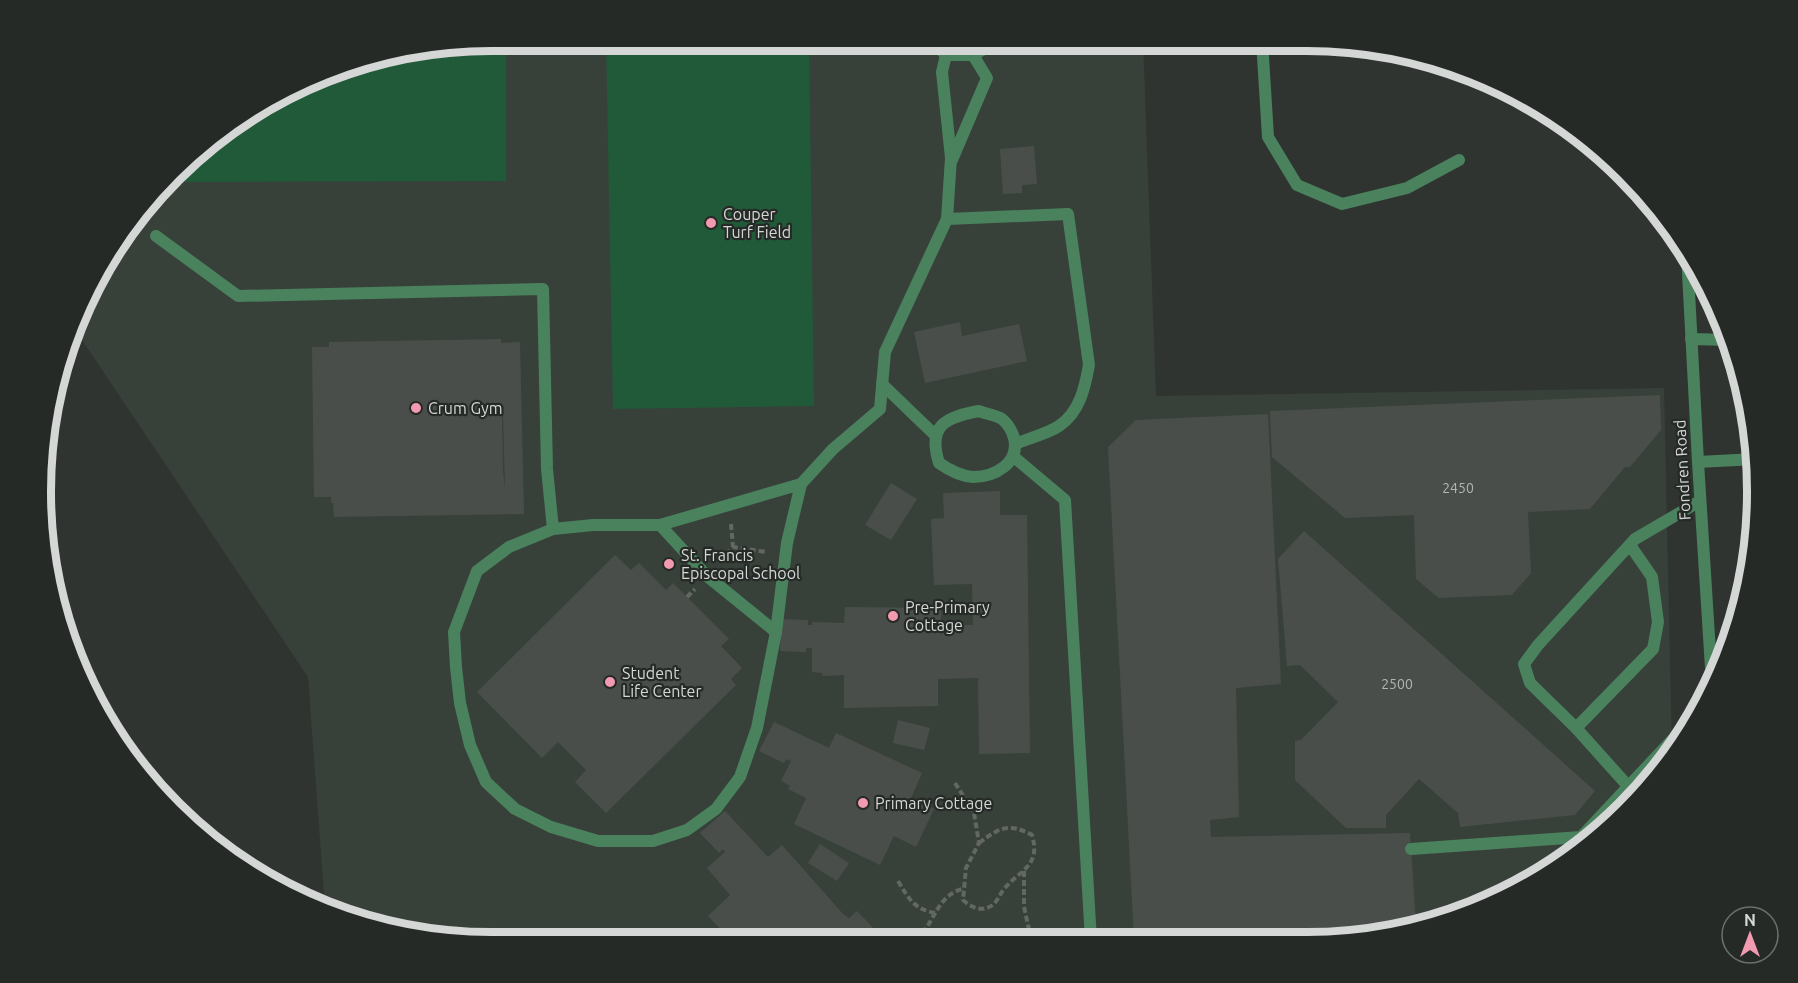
<svg xmlns="http://www.w3.org/2000/svg" width="1798" height="983" font-family="Ubuntu,sans-serif">
<style>
.built{fill:#38403a}
.green{fill:#215a38}
.building{fill:#4a4e4b;fill-rule:evenodd}
.lines{fill:none;stroke-linecap:round;stroke-linejoin:round}
.path{stroke:#636764;stroke-width:4;stroke-dasharray:6 3;stroke-linecap:butt}
.service{stroke:#4a825d;stroke-width:12}
.minor{stroke:#4a825d;stroke-width:12}
.tertiary{stroke:#4a825d;stroke-width:12}
.poi-dot{fill:#f29aaf;stroke:#262a27;stroke-width:2}
.labels{text-anchor:middle;stroke-width:4.5;stroke-linejoin:round;paint-order:stroke}
.number-label{font-size:14px;fill:#b2b5b2}
.poi-label{font-size:16px;fill:#d4d7d5;stroke:#262a27;text-anchor:start}
.street-label{font-size:16px;fill:#d4d7d5;stroke:#262a27}
.rim{fill:none;stroke:#d4d7d5;stroke-width:8}
</style>
<rect width="100%" height="100%" fill="#303431"/>
<path class="built" d="M 492,41 L 1143,41 L 1156,396 L 1664,388 L 1672,752 L 1645,789 L 1557,866 L 1479,908 L 1365,939 L 462,942 L 374,927 L 343,914 L 324,894 L 308,677 L 76,331 L 116,241 L 217,134 L 346,65 Z"/>
<g class="green">
<path d="M 491,41 L 506,41 L 506,181 L 185,182 L 184,168 L 217,134 L 346,65 Z"/>
<path d="M 606,41 L 809,41 L 814,406 L 613,409 Z"/>
</g>
<g class="building">
<path d="M 1034,146 L 1037,184 L 1022,185 L 1022,193 L 1003,194 L 1000,149 Z"/>
<path d="M 960,322 L 962,336 L 1019,324 L 1027,361 L 925,383 L 914,332 Z"/>
<path d="M 501,339 L 501,343 L 520,342 L 524,514 L 334,517 L 333,503 L 331,503 L 331,497 L 314,497 L 312,347 L 329,347 L 329,342 ZM 502,413 L 503,413 L 505,489 L 503,470 Z"/>
<path d="M 1660,395 L 1661,430 L 1630,467 L 1625,467 L 1590,509 L 1528,512 L 1531,573 L 1512,595 L 1439,598 L 1416,579 L 1414,515 L 1345,518 L 1272,457 L 1270,411 Z"/>
<path d="M 1268,414 L 1281,684 L 1236,688 L 1239,817 L 1210,820 L 1211,837 L 1410,833 L 1416,925 L 1365,939 L 1134,939 L 1108,447 L 1136,420 Z"/>
<path d="M 891,483 L 917,499 L 891,540 L 865,525 Z"/>
<path d="M 1000,491 L 1000,515 L 1027,515 L 1030,753 L 979,754 L 978,678 L 938,679 L 938,706 L 844,708 L 844,675 L 823,676 L 822,673 L 812,672 L 812,648 L 806,648 L 806,652 L 780,651 L 782,619 L 808,620 L 808,625 L 812,625 L 812,622 L 844,623 L 845,607 L 941,608 L 941,625 L 973,625 L 972,584 L 934,585 L 931,519 L 944,518 L 943,493 Z"/>
<path d="M 1304,531 L 1595,791 L 1575,815 L 1460,827 L 1458,813 L 1419,779 L 1386,815 L 1386,828 L 1346,828 L 1295,780 L 1295,741 L 1301,740 L 1338,702 L 1300,665 L 1287,666 L 1278,559 Z"/>
<path d="M 615,555 L 631,570 L 639,563 L 666,590 L 673,583 L 729,639 L 721,646 L 742,668 L 731,679 L 736,685 L 606,813 L 575,782 L 586,770 L 558,742 L 542,758 L 477,692 Z"/>
<path d="M 898,720 L 930,728 L 924,750 L 893,743 Z"/>
<path d="M 774,722 L 829,748 L 836,733 L 922,773 L 911,798 L 934,809 L 916,847 L 894,836 L 880,865 L 794,824 L 806,798 L 788,789 L 790,786 L 781,781 L 791,761 L 786,759 L 784,763 L 759,751 Z"/>
<path d="M 725,811 L 768,857 L 782,845 L 844,915 L 849,918 L 857,911 L 885,940 L 732,941 L 708,916 L 730,895 L 707,868 L 725,852 L 723,849 L 719,853 L 700,833 Z"/>
<path d="M 820,844 L 849,863 L 837,881 L 808,863 Z"/>
</g>
<g class="lines">
<g class="path">
<path d="M 731,524 L 733,547"/>
<path d="M 720,561 L 733,547 L 766,552"/>
<path d="M 687,597 L 695,589"/>
<path d="M 955,783 L 974,813 L 979,843 L 966,868 L 963,900 C 970,906 979,912 989,907 C 997,904 999,895 1004,889 C 1021,869 1041,866 1032,835 C 1008,822 999,828 979,843"/>
<path d="M 1024,871 L 1024,907 L 1030,934 L 1027,940"/>
<path d="M 898,881 C 909,899 914,909 935,913"/>
<path d="M 917,940 C 934,923 937,896 962,889"/>
</g>
<g class="service">
<path d="M 935,41 L 935,44 L 946,55 L 973,55 L 986,48 L 985,41"/>
<path d="M 952,160 L 987,78 L 973,55"/>
<path d="M 947,219 L 1068,214 L 1089,365 C 1085,387 1080,412 1059,426 C 1047,434 1029,438 1015,444"/>
<path d="M 156,236 L 238,296 L 543,289 L 547,469 L 553,529"/>
<path d="M 1691,339 L 1729,340"/>
<path d="M 882,384 L 936,436"/>
<path d="M 979,411 C 986,414 996,415 1002,419 C 1008,424 1012,431 1014,438 C 1020,463 995,477 973,477 C 960,476 949,470 939,463 C 927,425 946,417 979,411 Z"/>
<path d="M 1014,457 L 1065,500 L 1091,940"/>
<path d="M 801,484 L 787,543 L 776,632 L 757,728 L 740,777 L 716,809 L 687,830 L 653,841 L 598,841 L 551,827 L 515,809 L 486,782 L 470,745 L 460,703 L 456,667 L 454,632 L 477,571 L 509,547 L 553,529 L 593,525 L 660,525 L 801,484 L 833,449 L 880,409 L 885,352 L 947,219 L 951,158 L 942,72 L 946,55"/>
<path d="M 660,525 L 707,576 L 776,632"/>
<path d="M 1576,728 L 1653,649 L 1658,622 L 1652,577 L 1630,545"/>
<path d="M 1628,786 L 1576,728 L 1530,683 L 1524,664 L 1538,645 L 1635,539 L 1700,501"/>
<path d="M 1411,849 L 1581,837 L 1672,740 L 1681,739"/>
<path d="M 1424,920 L 1438,919"/>
</g>
<path class="minor" d="M 1262,41 L 1268,137 L 1297,185 L 1342,204 L 1407,188 L 1459,160"/>
<g class="tertiary">
<path d="M 1687,254 L 1698,462 L 1712,684"/>
<path d="M 1698,462 L 1756,459"/>
</g>
</g>
<g class="poi-dot">
<circle cx="711" cy="223" r="6"/>
<circle cx="416" cy="408" r="6"/>
<circle cx="669" cy="564" r="6"/>
<circle cx="893" cy="616" r="6"/>
<circle cx="610" cy="682" r="6"/>
<circle cx="863" cy="803" r="6"/>
</g>
<g class="labels">
<g class="number-label">
<text x="1458" y="493">2450</text>
<text x="1397" y="689">2500</text>
</g>
<g class="poi-label">
<text x="723" y="220">Couper<tspan x="723" dy="18">Turf Field</tspan></text>
<text x="428" y="414">Crum Gym</text>
<text x="681" y="561">St. Francis<tspan x="681" dy="18">Episcopal School</tspan></text>
<text x="905" y="613">Pre-Primary<tspan x="905" dy="18">Cottage</tspan></text>
<text x="622" y="679">Student<tspan x="622" dy="18">Life Center</tspan></text>
<text x="875" y="809">Primary Cottage</text>
</g>
<g class="street-label">
<text transform="translate(1682 470) rotate(-93)" y="6">Fondren Road</text>
</g>
</g>
<path d="M0 0H1798V983H0ZM491 51H1307A440 440 0 0 1 1747 491V492A440 440 0 0 1 1307 932H491A440 440 0 0 1 51 492V491A440 440 0 0 1 491 51Z" fill="#262a27" fill-rule="evenodd"/>
<path class="rim" d="M491 51H1307A440 440 0 0 1 1747 491V492A440 440 0 0 1 1307 932H491A440 440 0 0 1 51 492V491A440 440 0 0 1 491 51Z"/>
<g transform="translate(1750 935)"><circle r="28" fill="#262a27" stroke="#6c6f6d" stroke-width="1.5"/>
<path d="M0-4.5L10 22L0 15L-10 22Z" fill="#f29aaf"/>
<text y="-9" font-size="16" font-weight="bold" text-anchor="middle" fill="#d4d7d5">N</text>
</g>
</svg>
